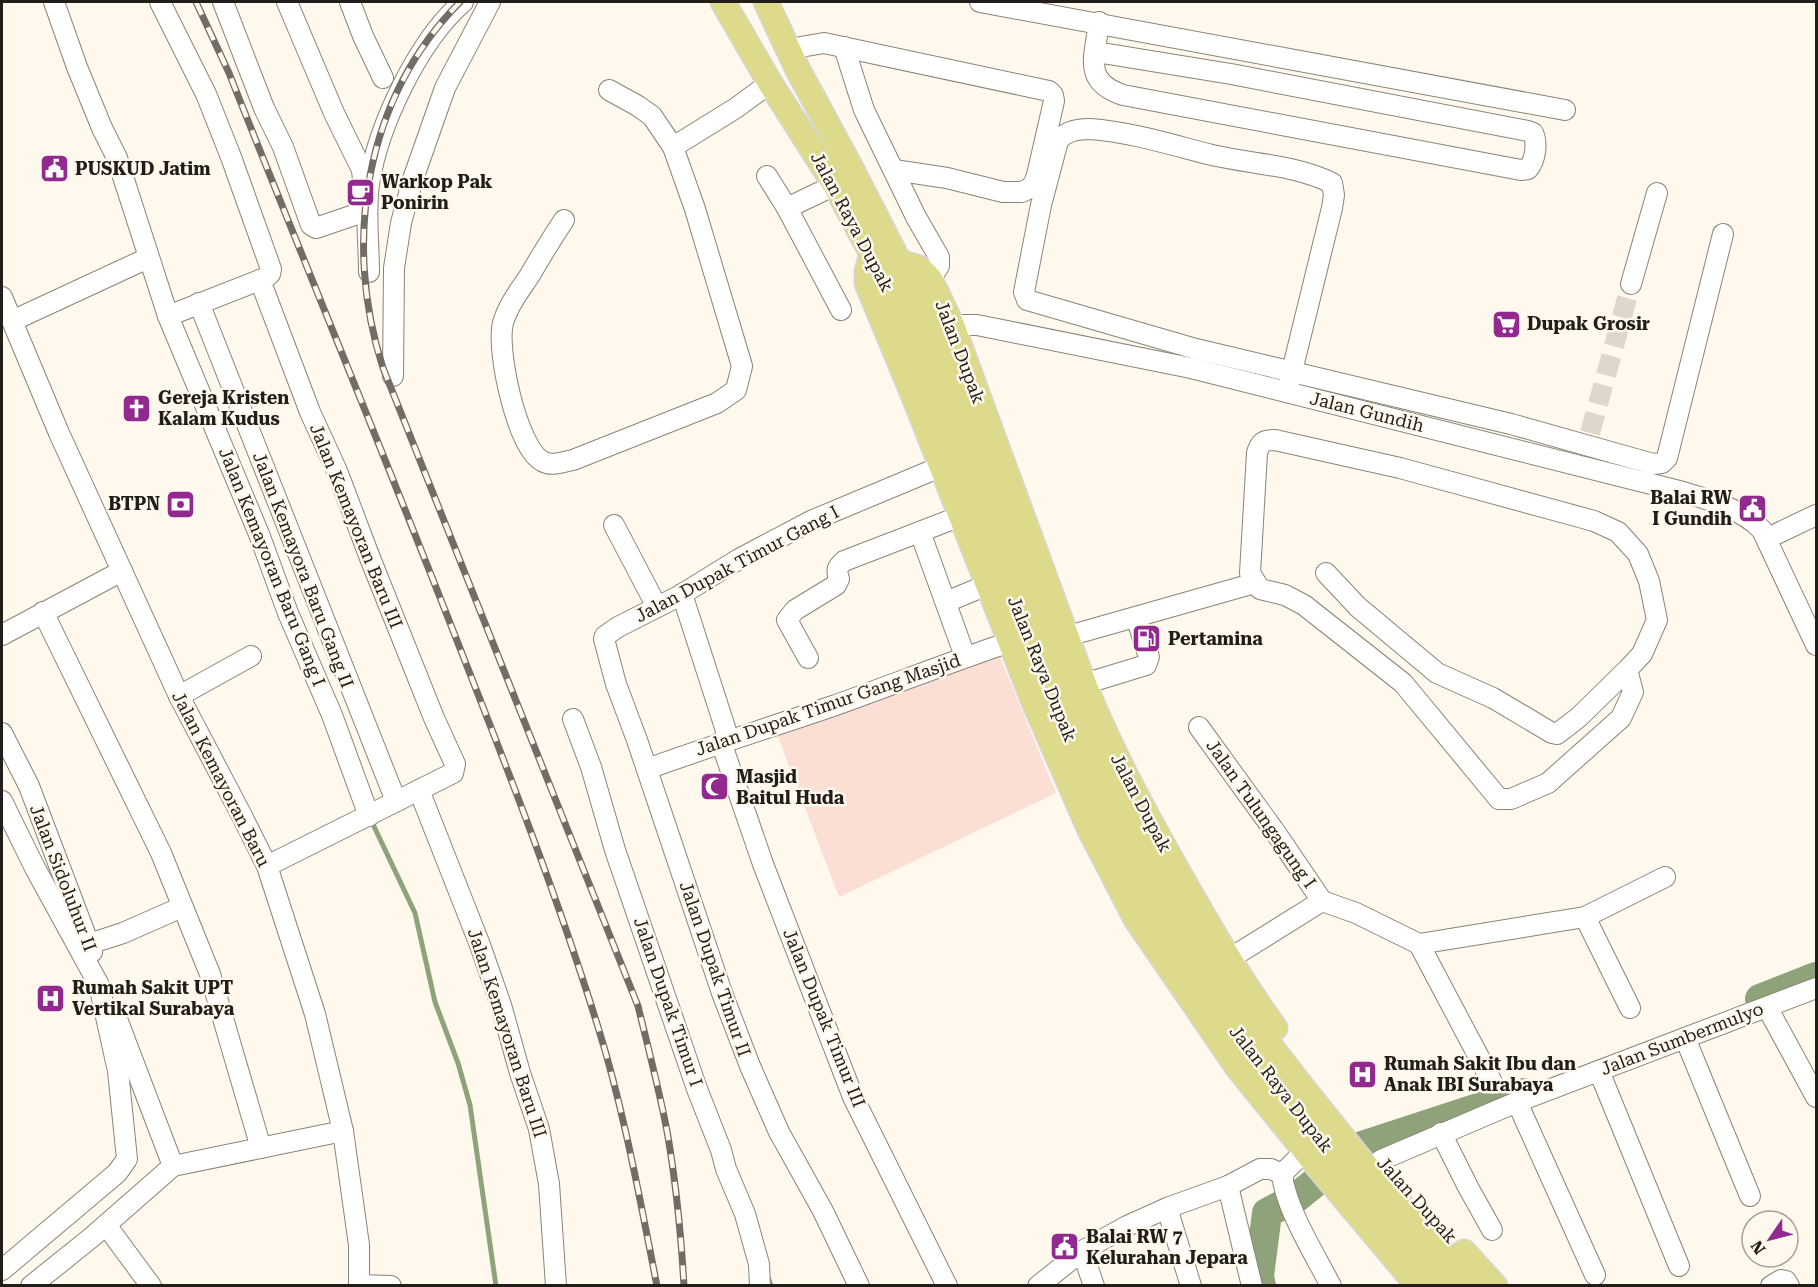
<svg xmlns="http://www.w3.org/2000/svg" width="1818" height="1287" font-family="'Roboto Serif',serif">
<style>
.green{fill:#fbded4}
.lines{fill:none;stroke-linecap:round;stroke-linejoin:round}
.stream{stroke:#8fa37b;stroke-width:5}
.river{stroke:#8fa37b;stroke-width:30}
.minor-tunnel{stroke:#ddd7cd;stroke-width:20;stroke-dasharray:20 10;stroke-linecap:butt}
.minor-casing{stroke:#8a8477;stroke-width:22}
.major-casing{stroke:#d7d6d6;stroke-width:27}
.minor{stroke:#fff;stroke-width:20}
.major{stroke:#ddda8b;stroke-width:24}
.rail-casing{stroke:#716d66;stroke-width:7}
.rail{stroke:#fef8ed;stroke-width:4.5;stroke-dasharray:14;stroke-linecap:butt}
.labels{text-anchor:middle;stroke-width:5;stroke-linejoin:round;paint-order:stroke}
.poi-label{font-size:18px;font-weight:bold;fill:#211e19;stroke:#fef8ed;text-anchor:start}
.street-label{font-size:18px;fill:#211e19;stroke:#fef8ed}
</style>
<rect width="100%" height="100%" fill="#fef8ed"/>
<path class="green" d="M 998,652 L 1056,793 L 839,897 L 777,734 Z"/>
<g class="lines">
<g class="stream">
<path d="M 370,818 L 415,913 L 435,1002 L 458,1063 L 470,1105 L 496,1286"/>
<path d="M 767,1274 L 771,1286"/>
</g>
<g class="river">
<path d="M 1760,999 L 1816,977"/>
<path d="M 1261,1286 L 1259,1276 L 1267,1213 L 1297,1197 L 1359,1147 L 1524,1093"/>
</g>
<path class="minor-tunnel" d="M 1590,433 L 1631,284"/>
<defs>
<g id="minor">
<path d="M 54,2 L 77,67 L 102,128 L 117,158 L 168,316 L 259,534 L 288,613 L 332,715 L 369,816"/>
<path d="M 160,2 L 206,94 L 231,157 L 271,269 L 270,274 L 265,278 L 168,316"/>
<path d="M 223,2 L 264,108 L 283,147 L 311,225 L 316,228 L 360,213 L 363,207 L 364,190 L 362,170 L 334,113 L 287,2"/>
<path d="M 350,2 L 363,36 L 383,78"/>
<path d="M 980,2 L 1565,110"/>
<path d="M 844,47 L 864,110 L 916,217 L 939,257 L 939,266 L 930,279"/>
<path d="M 789,49 L 824,43 L 1049,91 L 1053,95 L 1054,101 L 1037,175 L 1034,183 L 1030,188 L 1022,192 L 1003,192 L 947,178 L 894,170"/>
<path d="M 1096,52 L 1231,74 L 1528,131 L 1533,133 C 1538,144 1535,161 1528,169 L 1521,170 L 1123,95 C 1082,81 1095,57 1099,22"/>
<path d="M 609,90 L 638,106 L 652,116 L 673,147"/>
<path d="M 767,176 L 787,208 L 841,310"/>
<path d="M 787,208 L 835,185"/>
<path d="M 564,220 C 552,238 541,256 530,275 C 520,290 508,305 503,323 C 496,350 517,447 542,461 C 552,467 562,462 573,460 L 717,403 L 736,390 L 742,366 L 695,209 L 673,147 L 736,108 L 770,83"/>
<path d="M 369,272 C 369,244 365,212 369,184 C 378,126 418,41 463,2"/>
<path d="M 260,280 L 310,412 L 337,471 L 370,558 L 434,718 L 455,764 L 453,773 L 267,866"/>
<path d="M 1631,284 L 1657,193"/>
<path d="M 2,297 L 59,433 L 179,696 L 242,816 L 267,866 L 315,1014 L 343,1131 L 359,1245 L 359,1286"/>
<path d="M 199,303 L 396,801"/>
<path d="M 12,321 L 148,258"/>
<path d="M 952,325 L 977,325 L 1191,368 L 1683,492 C 1710,500 1742,509 1762,530 L 1816,645"/>
<path d="M 393,376 L 394,268 L 401,223 L 412,182 L 445,88 L 490,2"/>
<path d="M 1287,392 L 1294,363 L 1332,208 L 1334,195 L 1332,183 C 1295,165 1252,164 1212,155 C 1172,145 1131,132 1090,129 C 1078,129 1065,131 1058,141 L 1041,205 L 1024,292 L 1027,300 L 1196,349 L 1511,424 L 1653,464 L 1662,463 L 1667,458 L 1723,234"/>
<path d="M 614,525 L 657,607"/>
<path d="M 920,532 L 962,648"/>
<path d="M 1768,538 L 1816,515"/>
<path d="M 1326,573 L 1358,607 L 1437,673 L 1493,698 L 1552,733 L 1557,734 L 1579,717 L 1627,670 L 1642,654 L 1657,620 L 1649,581 L 1638,554 L 1618,532 L 1594,521 L 1400,468 L 1275,440 C 1264,440 1260,442 1257,453 L 1250,573 L 1260,589 L 1285,595 L 1304,605 L 1403,683 L 1499,799 L 1511,799 L 1548,783 L 1621,718 L 1633,692 L 1627,670"/>
<path d="M 682,594 L 729,740"/>
<path d="M 946,602 L 987,585"/>
<path d="M 43,612 L 161,853 L 210,974 L 261,1148"/>
<path d="M 2,635 L 122,571"/>
<path d="M 1068,636 L 1255,583"/>
<path d="M 808,658 L 787,620 L 795,610 L 836,585 L 839,579 C 836,570 837,567 844,561 L 961,516"/>
<path d="M 1084,684 L 1146,665 L 1149,657 L 1136,617"/>
<path d="M 179,696 L 251,656"/>
<path d="M 573,719 L 591,767 L 615,850 L 697,1089 L 721,1150 L 726,1169 L 745,1214 L 759,1264 L 760,1286"/>
<path d="M 1199,727 L 1273,829 L 1322,901"/>
<path d="M 2,733 L 29,786 L 92,952"/>
<path d="M 721,742 L 763,864 L 853,1097 L 947,1286"/>
<path d="M 647,769 C 708,747 771,727 833,706 C 892,685 950,662 1010,642"/>
<path d="M 419,790 L 480,945 L 501,1005 L 520,1073 L 539,1129 L 549,1184 L 556,1286"/>
<path d="M 2,801 L 35,868 L 99,985 L 118,1071 L 127,1159 L 117,1173 L 2,1270"/>
<path d="M 1322,901 L 1356,913 L 1419,944 L 1585,917 L 1665,877"/>
<path d="M 1585,917 L 1630,1008"/>
<path d="M 89,944 L 123,933 L 182,907"/>
<path d="M 1419,944 L 1491,1080"/>
<path d="M 1229,959 L 1322,901"/>
<path d="M 1767,1007 L 1816,1097"/>
<path d="M 117,1019 L 173,1166"/>
<path d="M 1685,1038 L 1750,1196"/>
<path d="M 1599,1071 L 1679,1266"/>
<path d="M 1517,1102 L 1595,1275"/>
<path d="M 1441,1133 L 1468,1187 L 1492,1230"/>
<path d="M 1305,1151 L 1282,1174 C 1285,1207 1315,1255 1331,1286"/>
<path d="M 1381,1160 L 1517,1102 L 1816,988"/>
<path d="M 1228,1186 L 1252,1286"/>
<path d="M 1167,1208 L 1191,1286"/>
<path d="M 106,1225 L 151,1286"/>
<path d="M 1082,1251 L 1094,1286"/>
<path d="M 359,1285 L 391,1286"/>
<path d="M 31,1286 L 92,1237 L 173,1166 L 343,1131"/>
<path d="M 859,1286 L 823,1211 L 779,1132 L 750,1066 L 722,993 L 637,740 L 616,684 L 604,639 L 605,636 L 618,627 L 679,596 L 739,559 L 811,521 L 940,467"/>
<path d="M 1038,1286 L 1082,1251 L 1127,1226 L 1167,1208 L 1228,1186 L 1260,1169 L 1271,1169 L 1282,1174"/>
<path d="M 1771,1286 L 1781,1280 L 1786,1281 L 1789,1286"/>
</g>
<g id="major">
<path d="M 723,2 L 770,83 L 835,185 L 872,254 L 910,336 L 962,460 L 1026,631 L 1074,747 L 1142,893 L 1199,984 L 1345,1170 L 1444,1286"/>
<path d="M 766,2 L 798,70 L 851,168 L 899,262 L 926,323 L 991,486 L 1070,694 L 1096,757 L 1158,884 L 1215,975 L 1303,1088 L 1359,1158 L 1472,1286"/>
<path d="M 871,257 L 867,272 L 867,283 L 917,404 L 1034,702 L 1090,830 L 1136,919 L 1238,1068 L 1319,1168 L 1418,1286"/>
<path d="M 899,262 L 919,268 L 930,279 L 952,325 L 1084,684 C 1112,753 1144,812 1181,877 C 1210,928 1240,980 1275,1028"/>
<path d="M 1464,1252 L 1495,1286"/>
</g>
</defs>
<use href="#minor" class="minor-casing"/>
<use href="#major" class="major-casing"/>
<use href="#minor" class="minor"/>
<use href="#major" class="major"/>
<defs>
<g id="rail">
<path d="M 196,2 L 229,73 C 306,267 387,461 463,656 C 511,778 559,901 598,1027 C 624,1110 640,1200 657,1286"/>
<path d="M 460,2 C 365,98 342,241 383,368 L 638,1006 C 648,1047 659,1089 667,1131 C 676,1182 681,1234 684,1286"/>
</g>
</defs>
<use href="#rail" class="rail-casing"/>
<use href="#rail" class="rail"/>
</g>
<defs>
<symbol id="civic-square" viewBox="-11 -11 22 22"><rect x="-9" y="-9" width="18" height="18" rx="4" fill="#91298e" stroke="#fef8ed"/><path d="M-.6-6.5H3V-4.5H.6V-3L4-1V1h2V6H-6V1h2V-1L-.6-3ZM-1.2 2.5V6h2.4V2.5Z" fill="#fff"/></symbol>
<symbol id="cafe-square" viewBox="-11 -11 22 22"><rect x="-9" y="-9" width="18" height="18" rx="4" fill="#91298e" stroke="#fef8ed"/><path d="M-5.5-4.5H6V0H3Q3 3.5 0 3.5H-2.5Q-5.5 3.5-5.5 0ZM3-3.2v2h1.7v-2ZM-6 4.5H4V6H-6Z" fill="#fff"/></symbol>
<symbol id="supermarket-square" viewBox="-11 -11 22 22"><rect x="-9" y="-9" width="18" height="18" rx="4" fill="#91298e" stroke="#fef8ed"/><path d="M-6-5.5h2.5l.6 2H6L4.5 2H-2.5L-4.4-4H-6ZM-1.5 3.2a1.3 1.3 0 1 0 .1 0ZM3 3.2a1.3 1.3 0 1 0 .1 0Z" fill="#fff"/></symbol>
<symbol id="church-square" viewBox="-11 -11 22 22"><rect x="-9" y="-9" width="18" height="18" rx="4" fill="#91298e" stroke="#fef8ed"/><path d="M-1.2-6h2.4v3.5h3.3v2.4h-3.3V6h-2.4V-.1h-3.3v-2.4h3.3Z" fill="#fff"/></symbol>
<symbol id="bank-square" viewBox="-11 -11 22 22"><rect x="-9" y="-9" width="18" height="18" rx="4" fill="#91298e" stroke="#fef8ed"/><path d="M-6-4H6V4H-6ZM0-2.3a2.3 2.3 0 1 0 0 4.6a2.3 2.3 0 1 0 0-4.6Z" fill="#fff"/></symbol>
<symbol id="fuel-square" viewBox="-11 -11 22 22"><rect x="-9" y="-9" width="18" height="18" rx="4" fill="#91298e" stroke="#fef8ed"/><path d="M-5.5-6h7V0h2V4h1.3V-2.5L3-4.5l.8-.8L6-3V5H2.5V1h-1V6h-7ZM-4.2-4.7v3.2H.2V-4.7Z" fill="#fff"/></symbol>
<symbol id="mosque-square" viewBox="-11 -11 22 22"><rect x="-9" y="-9" width="18" height="18" rx="4" fill="#91298e" stroke="#fef8ed"/><path d="M3.5-4.9A6 6 0 1 0 3.5 4.9A5 5 0 1 1 3.5-4.9Z" fill="#fff"/></symbol>
<symbol id="hospital-square" viewBox="-11 -11 22 22"><rect x="-9" y="-9" width="18" height="18" rx="4" fill="#91298e" stroke="#fef8ed"/><path d="M-5-5h3v3.5h4V-5h3V5h-3V1.5h-4V5h-3Z" fill="#fff"/></symbol>
</defs>
<g fill-rule="evenodd">
<use href="#civic-square" x="38" y="152" width="33" height="33"/>
<use href="#cafe-square" x="344" y="176" width="33" height="33"/>
<use href="#supermarket-square" x="1490" y="308" width="33" height="33"/>
<use href="#church-square" x="120" y="392" width="33" height="33"/>
<use href="#bank-square" x="164" y="488" width="33" height="33"/>
<use href="#civic-square" x="1736" y="492" width="33" height="33"/>
<use href="#fuel-square" x="1130" y="622" width="33" height="33"/>
<use href="#mosque-square" x="698" y="770" width="33" height="33"/>
<use href="#hospital-square" x="34" y="982" width="33" height="33"/>
<use href="#hospital-square" x="1346" y="1058" width="33" height="33"/>
<use href="#civic-square" x="1048" y="1230" width="33" height="33"/>
</g>
<g class="labels">
<g class="poi-label">
<text x="75" y="175">PUSKUD Jatim</text>
<text x="381" y="188">Warkop Pak<tspan x="381" dy="21">Ponirin</tspan></text>
<text x="1527" y="330">Dupak Grosir</text>
<text x="158" y="404">Gereja Kristen<tspan x="158" dy="21">Kalam Kudus</tspan></text>
<text x="1732" y="504" text-anchor="end">Balai RW<tspan x="1732" dy="21">I Gundih</tspan></text>
<text x="160" y="510" text-anchor="end">BTPN</text>
<text x="1168" y="645">Pertamina</text>
<text x="736" y="783">Masjid<tspan x="736" dy="21">Baitul Huda</tspan></text>
<text x="72" y="994">Rumah Sakit UPT<tspan x="72" dy="21">Vertikal Surabaya</tspan></text>
<text x="1384" y="1070">Rumah Sakit Ibu dan<tspan x="1384" dy="21">Anak IBI Surabaya</tspan></text>
<text x="1086" y="1243">Balai RW 7<tspan x="1086" dy="21">Kelurahan Jepara</tspan></text>
</g>
<g class="street-label">
<text transform="translate(852 222) rotate(62)" y="6">Jalan Raya Dupak</text>
<text transform="translate(960 352) rotate(69)" y="6">Jalan Dupak</text>
<text transform="translate(1367 412) rotate(14)" y="6">Jalan Gundih</text>
<text transform="translate(356 526) rotate(68)" y="6">Jalan Kemayoran Baru III</text>
<text transform="translate(737 564) rotate(-28)" y="6">Jalan Dupak Timur Gang I</text>
<text transform="translate(272 567) rotate(68)" y="6">Jalan Kemayoran Baru Gang I</text>
<text transform="translate(303 570) rotate(69)" y="6">Jalan Kemayora Baru Gang II</text>
<text transform="translate(1042 669) rotate(68)" y="6">Jalan Raya Dupak</text>
<text transform="translate(828 705) rotate(-19)" y="6">Jalan Dupak Timur Gang Masjid</text>
<text transform="translate(221 779) rotate(63)" y="6">Jalan Kemayoran Baru</text>
<text transform="translate(1141 803) rotate(62)" y="6">Jalan Dupak</text>
<text transform="translate(1261 814) rotate(55)" y="6">Jalan Tulungagung I</text>
<text transform="translate(63 878) rotate(69)" y="6">Jalan Sidoluhur II</text>
<text transform="translate(715 969) rotate(71)" y="6">Jalan Dupak Timur II</text>
<text transform="translate(668 1002) rotate(71)" y="6">Jalan Dupak Timur I</text>
<text transform="translate(824 1018) rotate(68)" y="6">Jalan Dupak Timur III</text>
<text transform="translate(507 1033) rotate(72)" y="6">Jalan Kemayoran Baru III</text>
<text transform="translate(1682 1039) rotate(-21)" y="6">Jalan Sumbermulyo</text>
<text transform="translate(1281 1089) rotate(52)" y="6">Jalan Raya Dupak</text>
<text transform="translate(1417 1200) rotate(48)" y="6">Jalan Dupak</text>
</g>
</g>
<rect width="1818" height="1287" fill="none" stroke="#211e19" stroke-width="6"/>
<g transform="translate(1770 1239) rotate(235)"><circle r="28" fill="#fef8ed" stroke="#a6a198" stroke-width="1.5"/>
<path d="M0-4.5L10 22L0 15L-10 22Z" fill="#91298e"/>
<text y="-9" font-size="16" font-weight="bold" text-anchor="middle" fill="#211e19">N</text>
</g>
</svg>
